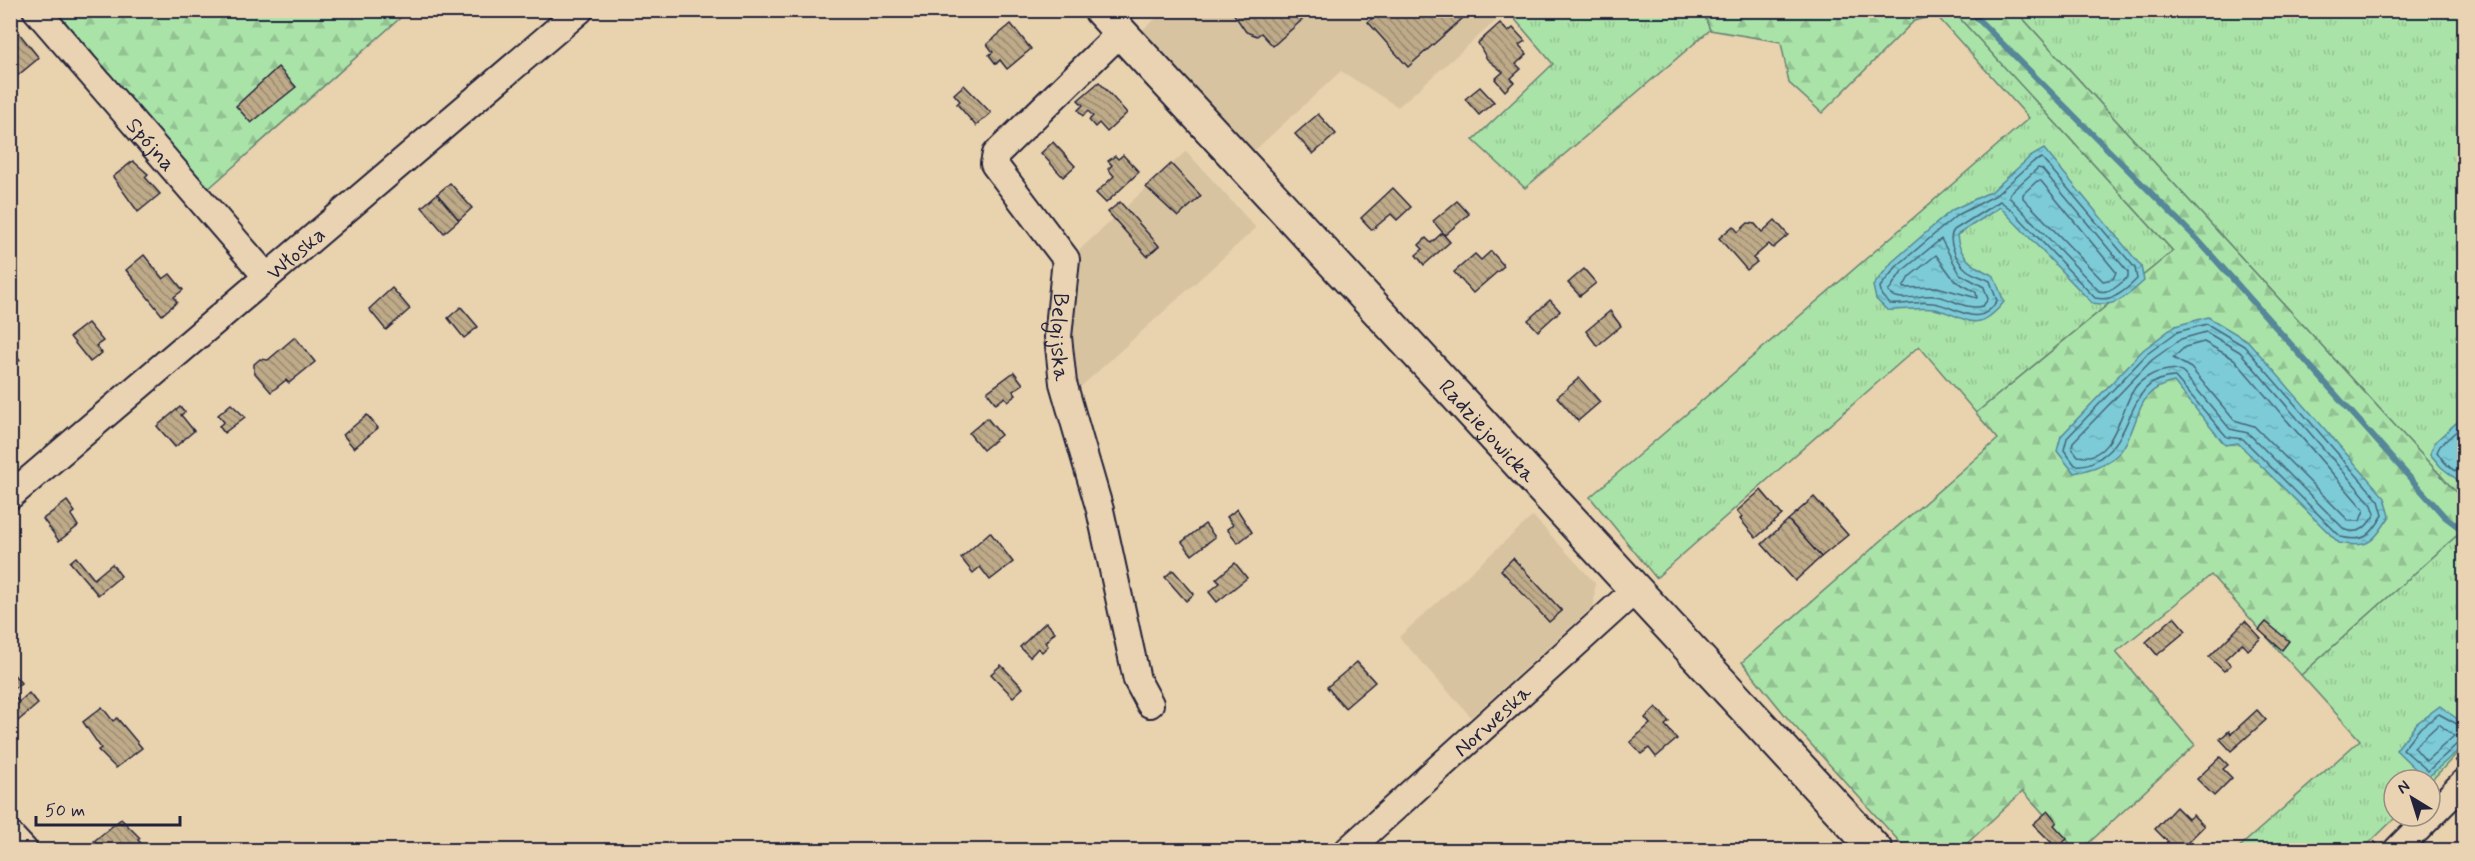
<svg xmlns="http://www.w3.org/2000/svg" width="2475" height="861" font-family="Mynerve,sans-serif">
<style>
.built{fill:#d8c3a1}
.grass{fill:url(#grass-tufts);stroke:#668272;stroke-width:1.5}
.forest{fill:url(#forest-firs);stroke:#668272;stroke-width:1.5}
.water{fill:url(#water-ripples);stroke:#578798;stroke-width:1.5}
.lines{fill:none;stroke-linecap:round;stroke-linejoin:round}
.shore{stroke:#466679;stroke-width:1.5}
.stream{stroke:#578798;stroke-width:6}
.building{fill:url(#building-back-hatch);stroke:#22223b;stroke-width:1.5}
.minor-casing{stroke:#22223b;stroke-width:30}
.major-casing{stroke:#22223b;stroke-width:36}
.path{stroke:#22223b;stroke-width:4;stroke-dasharray:4.5 4.5;stroke-linecap:butt}
.minor{stroke:#ead3b2;stroke-width:26}
.major{stroke:#ead3b2;stroke-width:32}
.labels{text-anchor:middle;stroke-width:4.5;stroke-linejoin:round;paint-order:stroke}
.street-label{font-size:22px;fill:#22223b;stroke:#ead3b2}
</style>
<defs>
<pattern id="grass-tufts" width="24" height="20" patternUnits="userSpaceOnUse" patternTransform="scale(1.5)"><rect width="24" height="20" fill="#aae3a8"/><path d="M3 7l-1-3M5 7V3M7 7l1-3M15 17l-1-3M17 17v-4M19 17l1-3" fill="none" stroke="#92c292"/></pattern>
<pattern id="forest-firs" width="22" height="20" patternUnits="userSpaceOnUse" patternTransform="scale(1.5)"><rect width="22" height="20" fill="#aae3a8"/><path d="M5 1l3.5 6h-7zM16 11l3.5 6h-7z" fill="#92c292"/></pattern>
<pattern id="water-ripples" width="26" height="14" patternUnits="userSpaceOnUse" patternTransform="scale(1.5)"><rect width="26" height="14" fill="#7bcbd6"/><path d="M2 4q2-2 4 0t4 0M15 11q2-2 4 0t4 0" fill="none" stroke="#6aaeb9"/></pattern>
<pattern id="building-back-hatch" width="6" height="6" patternUnits="userSpaceOnUse" patternTransform="scale(1.5)"><rect width="6" height="6" fill="#bfab89"/><path d="M-1 5l2 2M0 0l6 6M5-1l2 2" fill="none" stroke="#9b8b71"/></pattern>
</defs>
<rect width="100%" height="100%" fill="#e9d2ae"/>
<filter id="ink" filterUnits="userSpaceOnUse"><feTurbulence type="fractalNoise" baseFrequency=".0167" numOctaves="2"/><feDisplacementMap in="SourceGraphic" scale="12" xChannelSelector="R" yChannelSelector="G"/><feConvolveMatrix kernelMatrix="1 2 1 2 8 2 1 2 1" color-interpolation-filters="sRGB"/></filter>
<g filter="url(#ink)">
<g class="built">
<path d="M 1165,11 L 1507,11 L 1398,107 L 1341,71 L 1253,152 L 1142,30 Z"/>
<path d="M 1186,151 L 1256,228 L 1075,392 L 1066,339 L 1074,255 Z"/>
<path d="M 1533,516 L 1595,583 L 1594,606 L 1471,717 L 1399,637 Z"/>
</g>
<g class="grass">
<path d="M 1507,10 L 1703,11 L 1710,30 L 1525,188 L 1473,140 L 1553,64 Z"/>
<path d="M 1953,11 L 2173,251 L 1976,413 L 1919,346 L 1656,578 L 1590,497 L 2029,118 L 1936,15 Z"/>
<path d="M 2016,11 L 2464,11 L 2464,501 Z"/>
<path d="M 2464,529 L 2464,746 L 2430,782 L 2394,780 L 2394,816 L 2397,816 L 2362,850 L 2236,850 L 2360,740 L 2301,675 Z"/>
</g>
<g class="forest">
<path d="M 56,11 L 408,11 L 207,190 Z"/>
<path d="M 1703,11 L 1950,11 L 1914,21 L 1822,113 L 1789,83 L 1781,42 L 1710,30 Z"/>
<path d="M 1953,11 L 2016,11 L 2464,501 L 2464,529 L 2301,675 L 2211,575 L 2116,652 L 2195,745 L 2081,850 L 2076,850 L 2023,791 L 1960,850 L 1907,850 L 1789,720 L 1742,662 L 1998,439 L 1976,413 L 2173,251 Z"/>
</g>
<g class="water">
<path d="M 2044,149 L 2141,266 L 2144,281 C 2127,296 2117,308 2092,303 L 2000,207 L 1957,235 C 1959,259 1975,267 1994,276 L 2004,302 C 1975,337 1968,316 1934,309 C 1919,307 1902,311 1887,310 L 1876,299 L 1873,286 L 1892,262 L 1952,210 L 1992,191 L 2030,157 Z"/>
<path d="M 2208,317 L 2248,341 L 2385,498 L 2390,516 C 2373,541 2371,549 2339,543 L 2238,443 L 2225,445 L 2174,382 C 2132,390 2142,425 2120,452 C 2109,465 2089,470 2074,473 L 2057,451 L 2061,436 L 2143,350 L 2175,326 Z"/>
<path d="M 2464,416 L 2464,478 L 2459,481 L 2441,467 L 2430,454 L 2435,442 Z"/>
<path d="M 2440,706 L 2464,724 L 2464,745 L 2426,779 L 2396,750 L 2417,723 Z"/>
</g>
<g class="lines">
<g class="shore">
<path d="M 2042,158 L 2135,268 L 2137,279 C 2125,291 2113,302 2095,298 L 2012,210 L 2000,201 L 1954,230 C 1946,240 1957,262 1967,270 C 1973,275 1983,277 1990,281 L 1997,301 C 1978,331 1958,306 1933,303 C 1919,301 1905,305 1890,304 L 1882,296 L 1880,287 L 1897,266 L 1956,216 L 1996,195 L 2033,162 Z"/>
<path d="M 2038,168 L 2042,169 L 2128,272 L 2128,277 C 2120,284 2111,294 2099,291 L 2009,197 L 2010,193 Z"/>
<path d="M 2037,181 L 2041,181 L 2116,272 L 2113,279 L 2103,281 L 2023,198 L 2023,194 Z"/>
<path d="M 1941,239 L 1960,274 L 1984,287 L 1988,299 L 1983,306 C 1965,311 1952,297 1934,296 C 1919,294 1900,304 1888,292 L 1902,271 Z"/>
<path d="M 1936,255 L 1955,281 L 1976,292 L 1977,298 L 1937,287 L 1903,288 L 1909,277 Z"/>
<path d="M 2207,324 L 2244,346 L 2379,501 L 2383,515 C 2371,535 2365,543 2341,537 L 2243,439 L 2227,437 L 2175,377 C 2126,378 2137,434 2101,457 C 2093,463 2084,466 2075,465 L 2064,450 L 2067,438 L 2147,354 L 2177,332 Z"/>
<path d="M 2206,332 L 2240,352 L 2372,505 L 2375,514 C 2366,528 2361,534 2345,530 L 2248,433 L 2230,429 L 2184,374 C 2177,368 2171,369 2163,371 C 2152,373 2138,381 2133,391 C 2120,411 2113,463 2078,456 L 2072,448 L 2073,442 L 2152,360 L 2181,339 Z"/>
<path d="M 2204,342 L 2234,359 L 2364,510 L 2360,521 L 2349,521 L 2254,426 L 2234,420 L 2191,368 L 2173,358 L 2185,347 Z"/>
<path d="M 2464,424 L 2440,446 L 2437,452 C 2443,461 2453,474 2464,473"/>
<path d="M 2439,724 L 2454,736 L 2426,761 L 2414,747 Z"/>
<path d="M 2464,728 L 2439,714 L 2421,727 L 2403,749 L 2428,771 L 2458,743 L 2464,741"/>
</g>
<path class="stream" d="M 1969,10 L 2197,239 L 2444,516 L 2464,531"/>
</g>
<g class="building">
<path d="M 1231,10 L 1313,10 L 1273,46 L 1261,33 L 1257,36 L 1246,32 Z"/>
<path d="M 1382,10 L 1472,10 L 1408,67 L 1368,22 Z"/>
<path d="M 1500,23 L 1508,32 L 1513,28 L 1525,41 L 1519,45 L 1527,54 L 1516,64 L 1521,69 L 1511,78 L 1514,82 L 1505,91 L 1495,79 L 1503,72 L 1487,59 L 1478,43 Z"/>
<path d="M 1011,24 L 1031,49 L 1007,69 L 1000,60 L 996,64 L 989,55 L 993,52 L 987,44 Z"/>
<path d="M 18,32 L 39,58 L 17,76 L 10,70 L 10,39 Z"/>
<path d="M 278,67 L 296,87 L 251,123 L 236,106 Z"/>
<path d="M 1099,82 L 1127,113 L 1107,132 L 1099,123 L 1095,127 L 1089,120 L 1093,116 L 1088,111 L 1083,116 L 1078,110 L 1083,105 L 1078,100 Z"/>
<path d="M 964,85 L 991,113 L 976,126 L 957,104 L 960,101 L 954,94 Z"/>
<path d="M 1480,87 L 1494,102 L 1479,115 L 1465,99 Z"/>
<path d="M 1318,114 L 1336,134 L 1313,154 L 1295,134 Z"/>
<path d="M 1053,142 L 1075,166 L 1063,177 L 1041,153 Z"/>
<path d="M 1123,155 L 1139,172 L 1106,203 L 1096,193 L 1114,176 L 1108,169 L 1112,165 L 1108,161 L 1115,156 L 1118,159 Z"/>
<path d="M 133,161 L 148,174 L 145,177 L 160,194 L 138,212 L 113,177 Z"/>
<path d="M 1171,164 L 1201,196 L 1178,217 L 1146,187 Z"/>
<path d="M 450,183 L 472,208 L 459,220 L 437,194 Z"/>
<path d="M 1393,188 L 1411,207 L 1397,220 L 1391,214 L 1372,230 L 1361,218 Z"/>
<path d="M 437,194 L 459,220 L 444,233 L 422,207 Z"/>
<path d="M 1457,201 L 1469,214 L 1445,235 L 1433,221 Z"/>
<path d="M 1120,202 L 1159,246 L 1147,256 L 1108,212 Z"/>
<path d="M 1775,220 L 1788,235 L 1773,248 L 1769,244 L 1753,258 L 1757,262 L 1747,270 L 1719,238 L 1733,226 L 1738,232 L 1748,223 L 1755,224 L 1762,232 Z"/>
<path d="M 1442,233 L 1450,242 L 1424,265 L 1416,255 L 1423,249 L 1419,245 L 1426,238 L 1431,243 Z"/>
<path d="M 1491,251 L 1504,266 L 1473,293 L 1454,272 L 1475,254 L 1481,260 Z"/>
<path d="M 144,255 L 163,279 L 170,274 L 183,290 L 174,297 L 177,302 L 162,315 L 126,270 Z"/>
<path d="M 1584,269 L 1596,283 L 1580,296 L 1568,283 Z"/>
<path d="M 392,288 L 410,309 L 386,330 L 369,309 Z"/>
<path d="M 1550,300 L 1560,311 L 1538,331 L 1528,320 Z"/>
<path d="M 461,307 L 478,327 L 464,338 L 448,318 Z"/>
<path d="M 1610,311 L 1621,326 L 1597,346 L 1586,331 Z"/>
<path d="M 88,323 L 103,341 L 96,346 L 102,353 L 90,362 L 70,337 Z"/>
<path d="M 295,337 L 315,362 L 289,383 L 286,380 L 271,392 L 254,372 L 254,364 L 260,359 L 268,360 Z"/>
<path d="M 10,348 L 20,360 L 10,368 Z"/>
<path d="M 1014,372 L 1023,384 L 1013,391 L 1016,395 L 1008,401 L 1005,397 L 996,404 L 987,392 Z"/>
<path d="M 1579,378 L 1600,402 L 1578,421 L 1557,397 Z"/>
<path d="M 231,404 L 245,417 L 224,433 L 219,426 L 224,422 L 218,415 Z"/>
<path d="M 180,407 L 185,412 L 181,415 L 194,431 L 175,447 L 157,426 Z"/>
<path d="M 367,415 L 378,428 L 354,448 L 343,435 Z"/>
<path d="M 987,418 L 1001,435 L 983,450 L 969,433 Z"/>
<path d="M 1761,490 L 1782,515 L 1756,538 L 1740,519 L 1742,517 L 1737,511 Z"/>
<path d="M 1814,497 L 1848,535 L 1821,557 L 1788,520 Z"/>
<path d="M 67,501 L 75,512 L 71,515 L 78,526 L 59,541 L 43,519 Z"/>
<path d="M 1237,509 L 1252,532 L 1238,543 L 1227,529 L 1233,525 L 1227,517 Z"/>
<path d="M 1788,520 L 1821,557 L 1795,581 L 1762,544 Z"/>
<path d="M 1205,524 L 1215,537 L 1192,555 L 1182,542 Z"/>
<path d="M 990,532 L 1013,562 L 990,580 L 980,567 L 973,573 L 961,558 Z"/>
<path d="M 76,557 L 94,579 L 112,564 L 121,576 L 98,595 L 70,562 Z"/>
<path d="M 1513,558 L 1562,611 L 1549,622 L 1501,570 Z"/>
<path d="M 1235,563 L 1247,578 L 1217,602 L 1209,592 L 1220,583 L 1216,579 Z"/>
<path d="M 1173,570 L 1194,594 L 1186,601 L 1165,577 Z"/>
<path d="M 2174,617 L 2186,631 L 2157,655 L 2146,642 Z"/>
<path d="M 2245,621 L 2261,638 L 2248,650 L 2242,643 L 2225,659 L 2231,665 L 2224,671 L 2209,657 Z"/>
<path d="M 1046,622 L 1055,632 L 1045,642 L 1048,646 L 1042,652 L 1038,648 L 1030,657 L 1020,647 Z"/>
<path d="M 2266,622 L 2289,641 L 2282,650 L 2259,630 Z"/>
<path d="M 1357,662 L 1375,682 L 1345,708 L 1327,687 Z"/>
<path d="M 1001,665 L 1023,688 L 1013,697 L 991,674 Z"/>
<path d="M 10,670 L 21,683 L 10,692 Z"/>
<path d="M 10,692 L 19,702 L 29,693 L 38,704 L 12,726 L 14,728 L 10,731 Z"/>
<path d="M 102,707 L 113,721 L 117,718 L 142,748 L 116,768 L 98,750 L 101,748 L 83,722 Z"/>
<path d="M 1656,707 L 1669,722 L 1665,725 L 1677,739 L 1656,757 L 1649,748 L 1641,754 L 1630,742 L 1650,724 L 1645,718 Z"/>
<path d="M 2257,710 L 2266,720 L 2231,751 L 2220,739 L 2229,731 L 2231,734 Z"/>
<path d="M 2220,757 L 2228,765 L 2223,769 L 2232,778 L 2214,796 L 2197,779 Z"/>
<path d="M 2176,807 L 2188,819 L 2193,815 L 2204,826 L 2180,850 L 2176,850 L 2155,829 Z"/>
<path d="M 2048,811 L 2057,822 L 2054,825 L 2067,839 L 2057,848 L 2033,824 Z"/>
<path d="M 121,819 L 140,838 L 138,840 L 147,850 L 102,850 L 94,841 Z"/>
</g>
<g class="lines">
<defs>
<g id="minor">
<path id="s1" d="M 36,10 L 267,277"/>
<path id="s2" d="M 1120,33 L 996,154 L 994,164 L 1066,259 L 1058,337 L 1063,383 L 1100,510 L 1137,680 L 1150,704"/>
<path id="s3" d="M 10,496 L 580,10"/>
<path d="M 10,835 L 24,850"/>
<path id="s4" d="M 1348,850 L 1635,590"/>
<path d="M 2397,850 L 2464,782"/>
</g>
<g id="major">
<path id="s5" d="M 1100,10 L 1876,850"/>
</g>
</defs>
<use href="#minor" class="minor-casing"/>
<use href="#major" class="major-casing"/>
<g class="path">
<path d="M 2456,762 L 2464,753"/>
<path d="M 2369,850 L 2376,842"/>
</g>
<use href="#minor" class="minor"/>
<use href="#major" class="major"/>
</g>
</g>
<g class="labels">
<g class="street-label">
<text dy="8" stroke="none"><textPath href="#s1" startOffset="177">Spójna</textPath></text>
<text dy="8" stroke="none"><textPath href="#s3" startOffset="375">Włoska</textPath></text>
<text dy="8" stroke="none"><textPath href="#s2" startOffset="381">Belgijska</textPath></text>
<text dy="8" stroke="none"><textPath href="#s5" startOffset="572">Radziejowicka</textPath></text>
<text dy="8" stroke="none"><textPath href="#s4" startOffset="194">Norweska</textPath></text>
</g>
</g>
<rect width="2475" height="861" fill="none" stroke="#ead3b2" stroke-width="36"/>
<rect x="18" y="18" width="2439" height="825" fill="none" stroke="#22223b" stroke-width="2" filter="url(#ink)"/>
<g transform="translate(2412 798) rotate(322)"><circle r="28" fill="#ead3b2" stroke="#9a8c82" stroke-width="1.5"/>
<path d="M0-4.5L10 22L0 15L-10 22Z" fill="#22223b"/>
<text y="-9" font-size="16" font-weight="bold" text-anchor="middle" fill="#22223b">N</text>
</g>
<path d="M36 816v9h144v-9" fill="none" stroke="#22223b" stroke-width="3"/>
<text x="45" y="816" font-size="18" fill="#22223b" stroke="#ead3b2" stroke-width="4.5" paint-order="stroke">50 m</text>
</svg>
